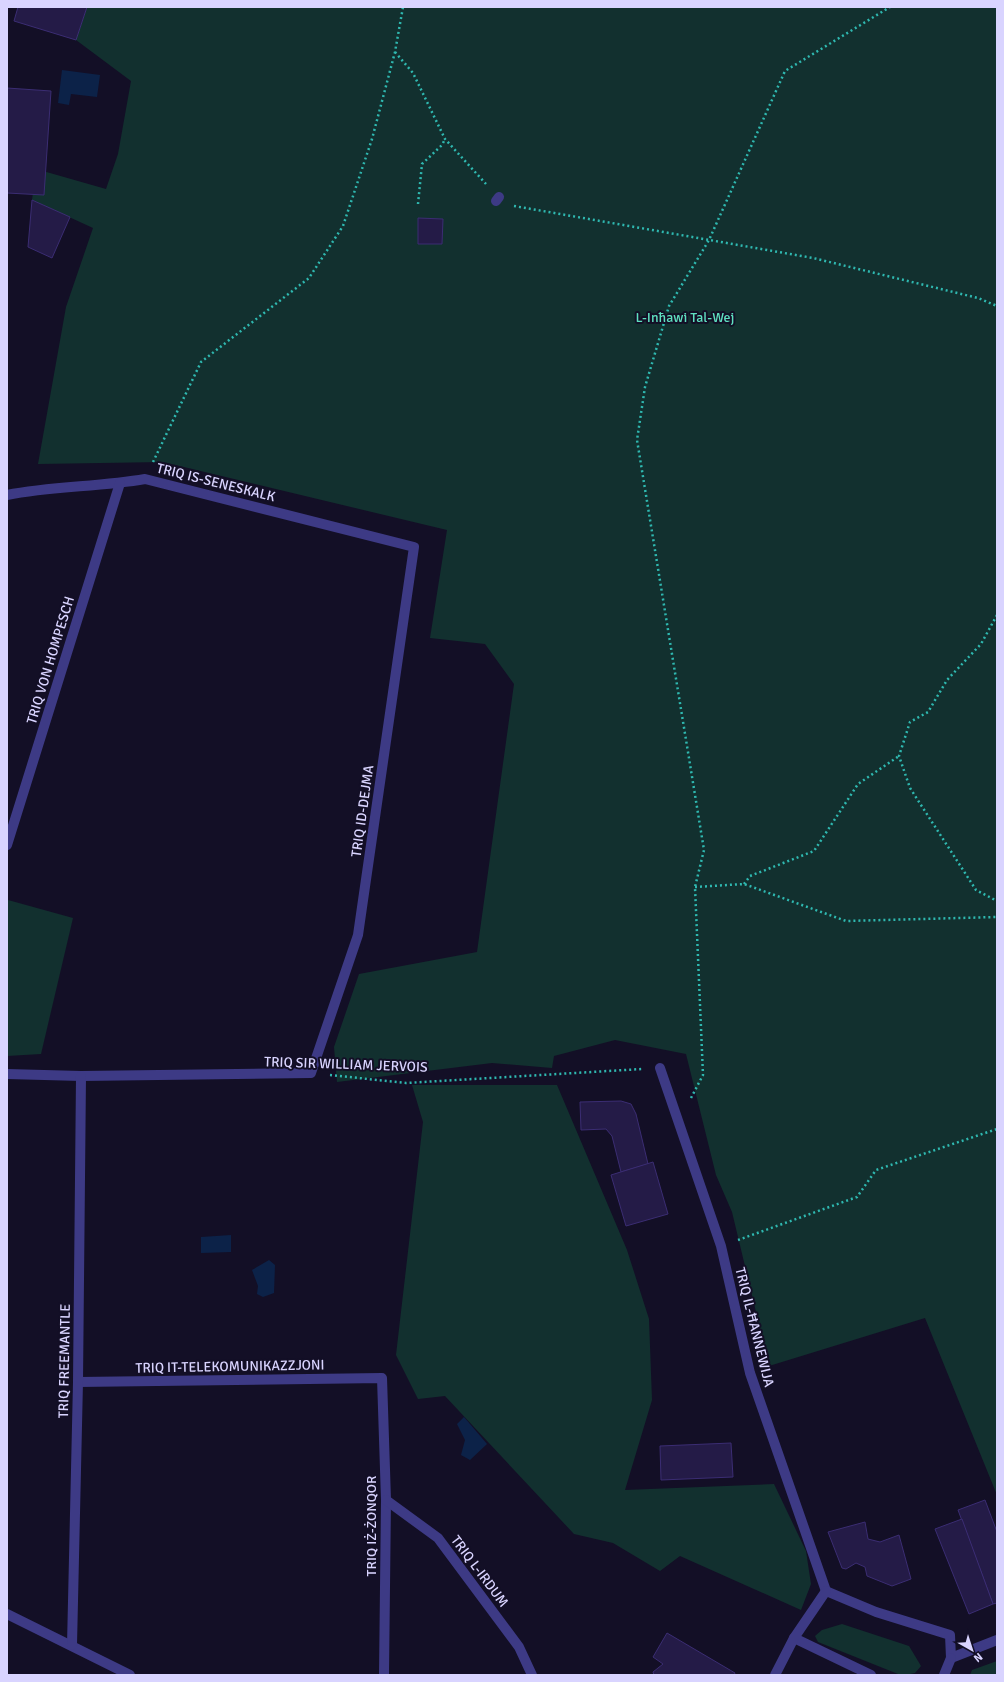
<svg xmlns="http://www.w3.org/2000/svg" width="1004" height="1682" font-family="Signika,sans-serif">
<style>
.green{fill:#12302f}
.water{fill:#0c2248}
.building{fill:#241b47;stroke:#3b2d73}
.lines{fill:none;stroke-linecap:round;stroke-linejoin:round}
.path{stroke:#2fb8b0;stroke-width:2.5;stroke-dasharray:2 3;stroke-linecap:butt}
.service{stroke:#3d3a85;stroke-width:10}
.minor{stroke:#3d3a85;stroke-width:10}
.labels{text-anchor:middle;stroke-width:4;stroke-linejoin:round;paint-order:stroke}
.park-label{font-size:14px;fill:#5fe0c0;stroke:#130f26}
.street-label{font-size:14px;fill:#d9d4ff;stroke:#130f26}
</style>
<rect width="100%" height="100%" fill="#130f26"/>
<g class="green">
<path d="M 87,7 L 997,7 L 997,1495 L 925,1318 L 769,1366 L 732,1212 L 716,1175 L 686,1054 L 615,1040 L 554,1056 L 552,1068 L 492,1063 L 337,1082 L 334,1047 L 359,974 L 477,952 L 514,684 L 485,644 L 430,638 L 447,530 L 163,462 L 38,464 L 66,307 L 93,228 L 32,200 L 36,169 L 106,189 L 118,154 L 131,81 L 76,40 Z"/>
<path d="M 8,900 L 73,918 L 41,1054 L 7,1056 Z"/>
<path d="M 412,1085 L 557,1085 L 627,1250 L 649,1319 L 652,1400 L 625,1490 L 774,1484 L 806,1551 L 811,1584 L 801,1610 L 680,1556 L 660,1571 L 613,1543 L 574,1534 L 445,1396 L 418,1399 L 396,1355 L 423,1122 Z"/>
<path d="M 842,1624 L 909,1646 L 921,1666 L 915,1673 L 905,1675 L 898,1674 L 818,1642 L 815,1636 L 822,1630 Z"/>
<path d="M 997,1661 L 997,1675 L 970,1675 L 972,1670 Z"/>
</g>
<g class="water">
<path d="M 62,70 L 100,75 L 97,97 L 71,94 L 69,105 L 58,103 Z"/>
<path d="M 231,1235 L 231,1252 L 201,1253 L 201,1237 Z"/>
<path d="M 269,1260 L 275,1265 L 274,1293 L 263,1297 L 257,1294 L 258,1286 L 252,1270 Z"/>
<path d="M 464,1417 L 487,1444 L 470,1460 L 461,1455 L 465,1440 L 457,1424 Z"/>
</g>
<g class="building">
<path d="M 18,7 L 87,7 L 76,40 L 14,21 Z"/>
<path d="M 7,88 L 51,91 L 44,195 L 7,193 Z"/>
<path d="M 32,200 L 70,217 L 52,258 L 28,247 Z"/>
<path d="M 418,218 L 443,219 L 442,244 L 418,244 Z"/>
<path d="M 621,1101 L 631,1104 L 636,1114 L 648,1164 L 621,1172 L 612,1136 L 606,1129 L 581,1130 L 580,1102 Z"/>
<path d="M 653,1162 L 668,1214 L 626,1226 L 611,1175 Z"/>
<path d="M 731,1443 L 733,1477 L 661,1480 L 660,1446 Z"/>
<path d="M 985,1500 L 997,1532 L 997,1603 L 993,1604 L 958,1510 Z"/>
<path d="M 962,1519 L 993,1604 L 969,1614 L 935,1529 Z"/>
<path d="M 865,1522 L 868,1539 L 880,1542 L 899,1535 L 911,1579 L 892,1586 L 867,1576 L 865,1567 L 856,1563 L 846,1569 L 842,1568 L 828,1532 Z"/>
<path d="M 667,1633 L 735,1673 L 734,1675 L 654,1675 L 653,1672 L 663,1664 L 653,1657 Z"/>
</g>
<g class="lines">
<g class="path">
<path d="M 395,52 L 413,73 L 445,139 L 486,184"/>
<path d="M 418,204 L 422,164 L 442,145 L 445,139"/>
<path d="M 514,206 L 813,258 L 978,298 L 997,306"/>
<path d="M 153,462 L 201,362 L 309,278 L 343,226 L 372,139 L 395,52 L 403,7"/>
<path d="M 997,615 L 981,644 L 947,680 L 928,712 L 910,722 L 899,756 L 910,788 L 976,890 L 997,901"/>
<path d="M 744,884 L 750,876 L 814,851 L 858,784 L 899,756"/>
<path d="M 695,887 L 744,884 L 846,921 L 997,917"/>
<path d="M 330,1075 L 406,1083 L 642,1069"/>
<path d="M 691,1098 L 703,1075 L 695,887 L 704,850 L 637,440 L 645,387 L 669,306 L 709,240 L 785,71 L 890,7"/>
<path d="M 738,1240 L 857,1197 L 876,1170 L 997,1129"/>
</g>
<path class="service" d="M 496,201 L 499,197"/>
<g class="minor">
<path d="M 7,495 C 53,486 100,487 145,479 L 414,547 L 358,935 L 311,1073 L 81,1076 L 7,1074"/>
<path d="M 7,845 L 120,483"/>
<path d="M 660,1068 L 721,1246 L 750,1373 L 826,1591"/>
<path d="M 78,1382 L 382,1378 L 386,1500 L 384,1675"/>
<path d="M 386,1500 L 438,1538 L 519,1647 L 532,1675"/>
<path d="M 826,1591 L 876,1612 L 950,1635 L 951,1658 L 997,1640"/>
<path d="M 7,1614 L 130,1675"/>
<path d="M 794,1638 L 871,1675"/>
<path d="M 72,1645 L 78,1382 L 81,1076"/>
<path d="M 775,1675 L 794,1638 L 826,1591"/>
<path d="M 944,1675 L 951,1658"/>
</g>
</g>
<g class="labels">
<g class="park-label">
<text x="685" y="322">L-Inħawi Tal-Wej</text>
</g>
<g class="street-label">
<text transform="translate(216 482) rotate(14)" y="5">TRIQ IS-SENESKALK</text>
<text transform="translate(50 660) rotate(-73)" y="5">TRIQ VON HOMPESCH</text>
<text transform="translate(362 811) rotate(-82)" y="5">TRIQ ID-DEJMA</text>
<text transform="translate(346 1064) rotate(2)" y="5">TRIQ SIR WILLIAM JERVOIS</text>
<text transform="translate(755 1327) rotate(76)" y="5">TRIQ IL-ĦANNEWIJA</text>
<text transform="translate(64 1361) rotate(-89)" y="5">TRIQ FREEMANTLE</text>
<text transform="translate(230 1366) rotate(-1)" y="5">TRIQ IT-TELEKOMUNIKAZZJONI</text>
<text transform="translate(371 1526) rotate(-90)" y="5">TRIQ IŻ-ŻONQOR</text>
<text transform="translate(480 1571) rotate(53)" y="5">TRIQ L-IRDUM</text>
</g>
</g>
<rect width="1004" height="1682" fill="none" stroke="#d9d4ff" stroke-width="16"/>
<g transform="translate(972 1650) rotate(141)" stroke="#130f26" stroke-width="3" paint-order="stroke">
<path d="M0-3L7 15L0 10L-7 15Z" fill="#d9d4ff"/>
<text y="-6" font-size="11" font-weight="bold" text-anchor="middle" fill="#d9d4ff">N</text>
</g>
</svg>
